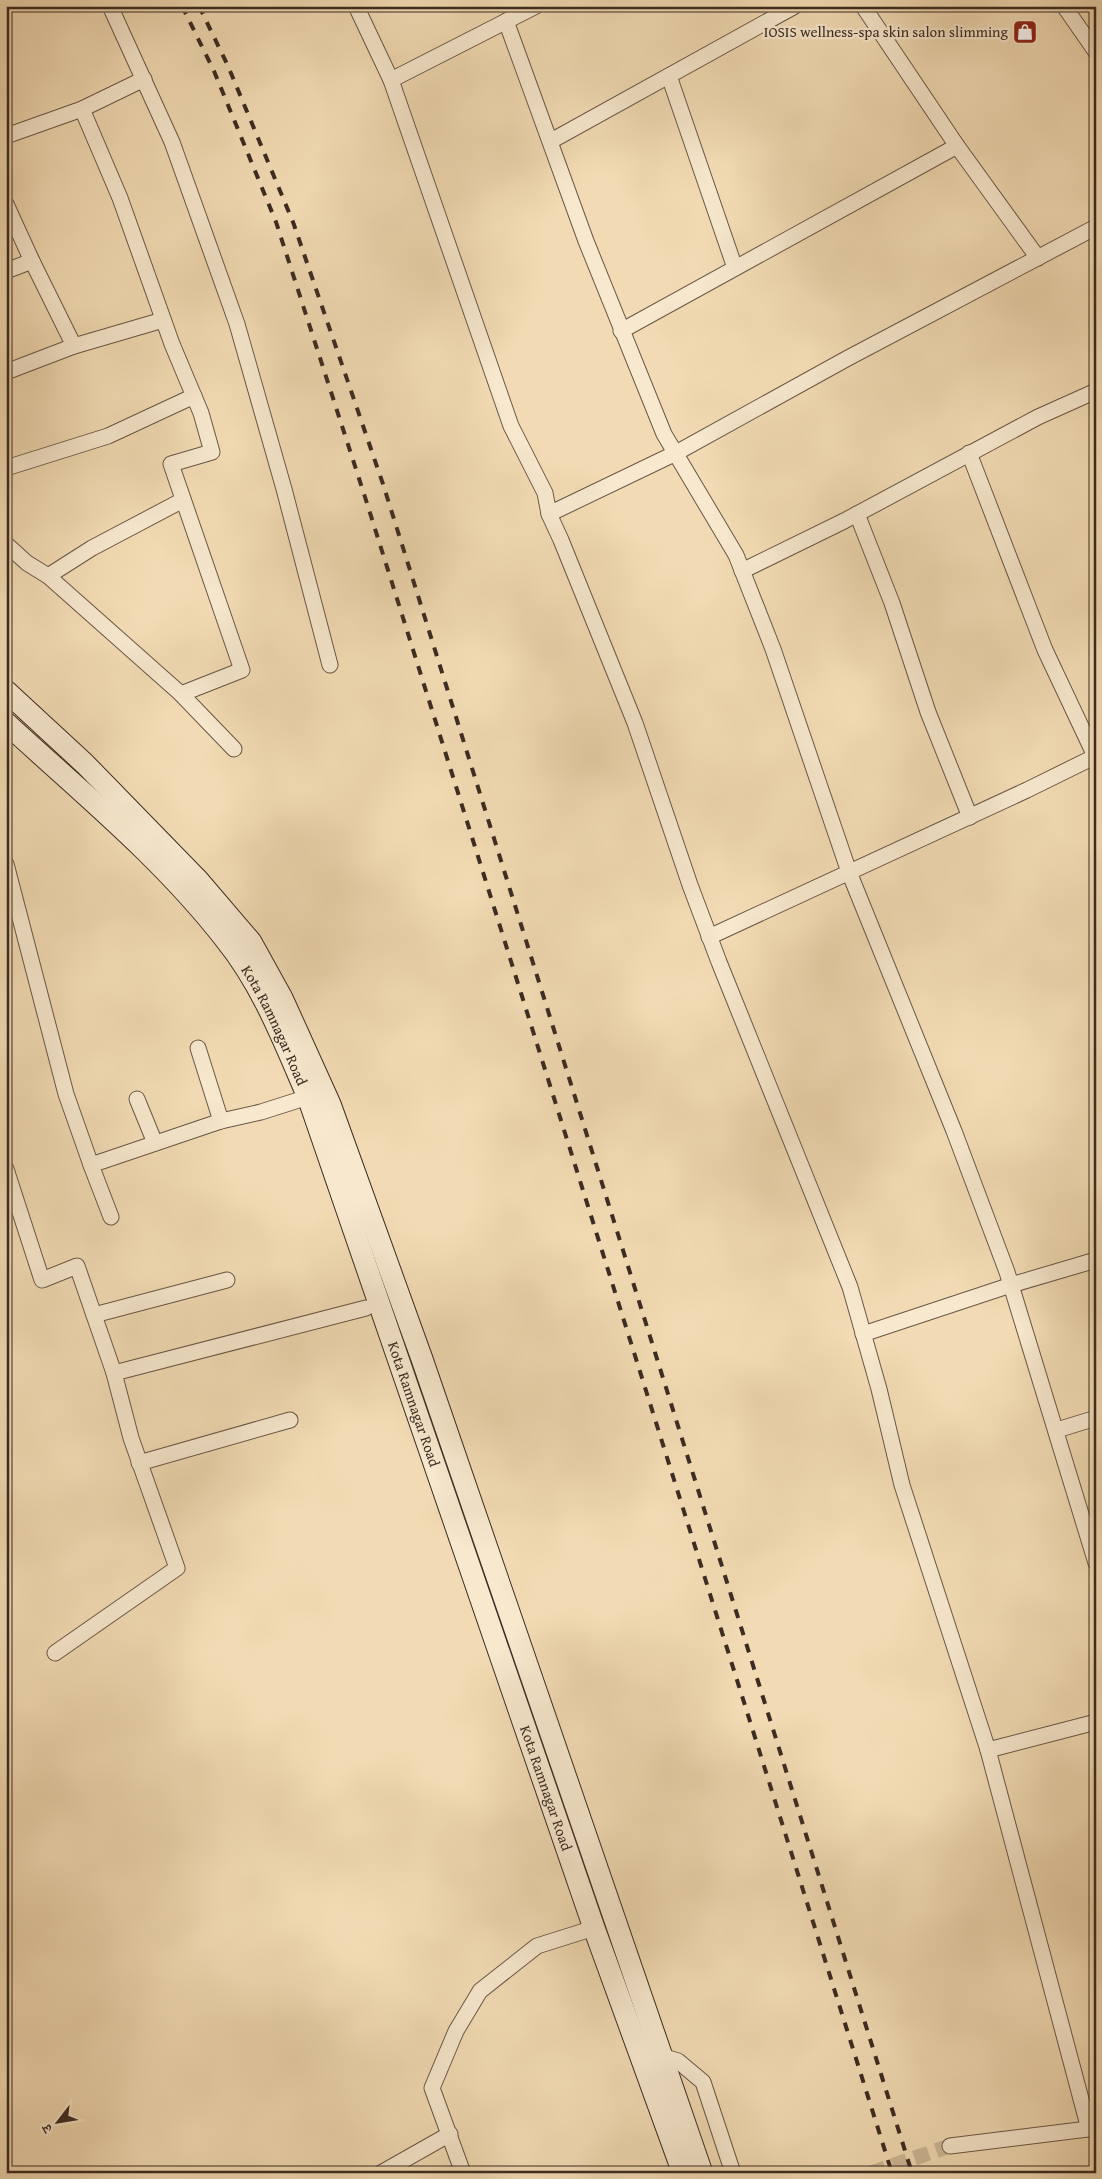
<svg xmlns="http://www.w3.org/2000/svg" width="1102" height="2179" font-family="'Gentium Book Plus','Noto Serif Devanagari',serif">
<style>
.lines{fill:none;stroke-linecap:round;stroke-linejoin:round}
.street-tunnel{stroke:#cdb897;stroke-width:15;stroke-dasharray:15 8;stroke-linecap:butt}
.street-casing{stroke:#695746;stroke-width:17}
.secondary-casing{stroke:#3b2b22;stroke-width:23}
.street{stroke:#f7e8ce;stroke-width:15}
.secondary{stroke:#f7e8ce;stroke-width:21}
.rail{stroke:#3b2b22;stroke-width:4;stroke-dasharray:9 9;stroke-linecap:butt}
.labels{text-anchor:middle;stroke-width:4.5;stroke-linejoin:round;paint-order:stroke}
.poi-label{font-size:15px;fill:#3b2b22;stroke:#f7e8ce;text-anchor:end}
.street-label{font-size:15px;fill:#3b2b22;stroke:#f7e8ce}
</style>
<rect width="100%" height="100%" fill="#f2dbb4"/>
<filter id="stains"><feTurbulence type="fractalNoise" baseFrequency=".004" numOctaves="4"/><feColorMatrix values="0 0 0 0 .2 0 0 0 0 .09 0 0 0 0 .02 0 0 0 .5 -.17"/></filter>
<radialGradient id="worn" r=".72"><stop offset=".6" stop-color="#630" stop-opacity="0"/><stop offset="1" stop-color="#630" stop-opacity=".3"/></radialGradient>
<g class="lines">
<path class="street-tunnel" d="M 871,2173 L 950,2146"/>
<defs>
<g id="street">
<path d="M 110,6 L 172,142 L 237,324 L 284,489 L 330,665"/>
<path d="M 356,6 L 391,80 L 511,426 L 545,493 L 549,514 L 676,453 L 848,358 L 1096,227"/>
<path d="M 863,6 L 957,146 L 1038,258"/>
<path d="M 1064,6 L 1096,52"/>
<path d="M 506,21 L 586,241 L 664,434 L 736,555 L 773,649 L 849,872 L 954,1131 L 1007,1272 L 1096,1563"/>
<path d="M 669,76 L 735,268"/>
<path d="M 391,80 L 536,6"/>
<path d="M 82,109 L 120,198 L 172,344 L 201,413 L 212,452 L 171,464 L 242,670 L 181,694"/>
<path d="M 6,136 L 82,109 L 144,79"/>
<path d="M 551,141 L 795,6"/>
<path d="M 6,204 L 32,261"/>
<path d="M 6,271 L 32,261 L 74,346"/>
<path d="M 621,331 L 957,146"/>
<path d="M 6,372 L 74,346 L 163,320"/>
<path d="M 969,453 L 1045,650 L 1095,756"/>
<path d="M 6,468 L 108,436 L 194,396"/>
<path d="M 549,514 L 561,540 L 635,723 L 690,885 L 719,962 L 850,1287 L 879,1389 L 902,1485 L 988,1750 L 1089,2129"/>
<path d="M 857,514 L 892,603 L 928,712 L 970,817"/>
<path d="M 6,544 L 27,563 L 48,576 L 181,694 L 234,749"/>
<path d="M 742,571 L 844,521 L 1038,417 L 1096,391"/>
<path d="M 48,576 L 92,548 L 183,500"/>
<path d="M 6,864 L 66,1094 L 91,1165 L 111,1217"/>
<path d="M 709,937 L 1027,790 L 1096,756"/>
<path d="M 198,1048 L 221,1121"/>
<path d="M 137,1099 L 155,1143"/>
<path d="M 91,1165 L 221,1121 L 261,1112 L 308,1097"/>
<path d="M 6,1169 L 42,1280 L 77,1266 L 114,1373 L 131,1438 L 177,1568 L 55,1653"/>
<path d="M 94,1315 L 227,1280"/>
<path d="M 863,1334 L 1011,1285 L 1096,1260"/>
<path d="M 114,1373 L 366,1308"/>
<path d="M 1057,1430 L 1096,1418"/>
<path d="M 139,1463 L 290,1420"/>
<path d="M 988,1750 L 1096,1722"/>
<path d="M 662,2056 L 678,2061 L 703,2082 L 733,2173"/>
<path d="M 950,2146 L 1096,2128"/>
<path d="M 381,2173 L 450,2134"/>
<path d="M 463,2173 L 432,2088 L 456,2031 L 480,1991 L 537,1946 L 594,1928"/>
</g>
<g id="secondary">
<path d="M 6,691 L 85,764 L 198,880 L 251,942 L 282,998 L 330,1104 L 422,1359 L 702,2173"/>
<path id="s1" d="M 6,723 C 81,792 162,858 225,939 C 263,986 284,1042 308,1097 L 594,1928 L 683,2173"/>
</g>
</defs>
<use href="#street" class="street-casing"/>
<use href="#secondary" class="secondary-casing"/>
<use href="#street" class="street"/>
<use href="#secondary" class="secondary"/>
<g class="rail">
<path d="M 182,6 L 214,71 L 276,222 L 365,497 L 892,2173"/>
<path d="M 199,6 L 228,66 L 293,222 L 383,484 L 912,2173"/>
</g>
</g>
<defs>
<symbol id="shop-square" viewBox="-11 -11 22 22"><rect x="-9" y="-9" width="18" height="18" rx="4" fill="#8f2418" stroke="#f7e8ce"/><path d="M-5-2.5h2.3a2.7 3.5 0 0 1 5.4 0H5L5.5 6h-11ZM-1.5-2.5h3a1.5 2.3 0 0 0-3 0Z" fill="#fff"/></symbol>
</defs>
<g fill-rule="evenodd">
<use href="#shop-square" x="1011" y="18" width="28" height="28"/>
</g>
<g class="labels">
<g class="poi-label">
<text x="1008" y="37">IOSIS wellness-spa skin salon slimming</text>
</g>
<g class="street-label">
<text dy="5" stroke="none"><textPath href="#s1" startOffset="408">Kota Ramnagar Road</textPath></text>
<text dy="5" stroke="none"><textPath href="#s1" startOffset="812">Kota Ramnagar Road</textPath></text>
<text dy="5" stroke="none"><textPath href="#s1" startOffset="1218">Kota Ramnagar Road</textPath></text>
</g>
</g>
<rect width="1102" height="2179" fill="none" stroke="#f2dbb4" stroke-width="25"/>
<rect x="8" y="8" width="1087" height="2164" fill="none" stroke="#3b2b22" stroke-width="2.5"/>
<rect x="12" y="12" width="1077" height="2154" fill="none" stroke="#3b2b22"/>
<g transform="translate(58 2122) rotate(239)" stroke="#f7e8ce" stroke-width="4" paint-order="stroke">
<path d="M0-4L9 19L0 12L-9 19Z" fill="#3b2b22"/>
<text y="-8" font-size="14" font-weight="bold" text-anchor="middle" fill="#3b2b22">उ</text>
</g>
<rect width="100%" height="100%" filter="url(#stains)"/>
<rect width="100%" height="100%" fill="url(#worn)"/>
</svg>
